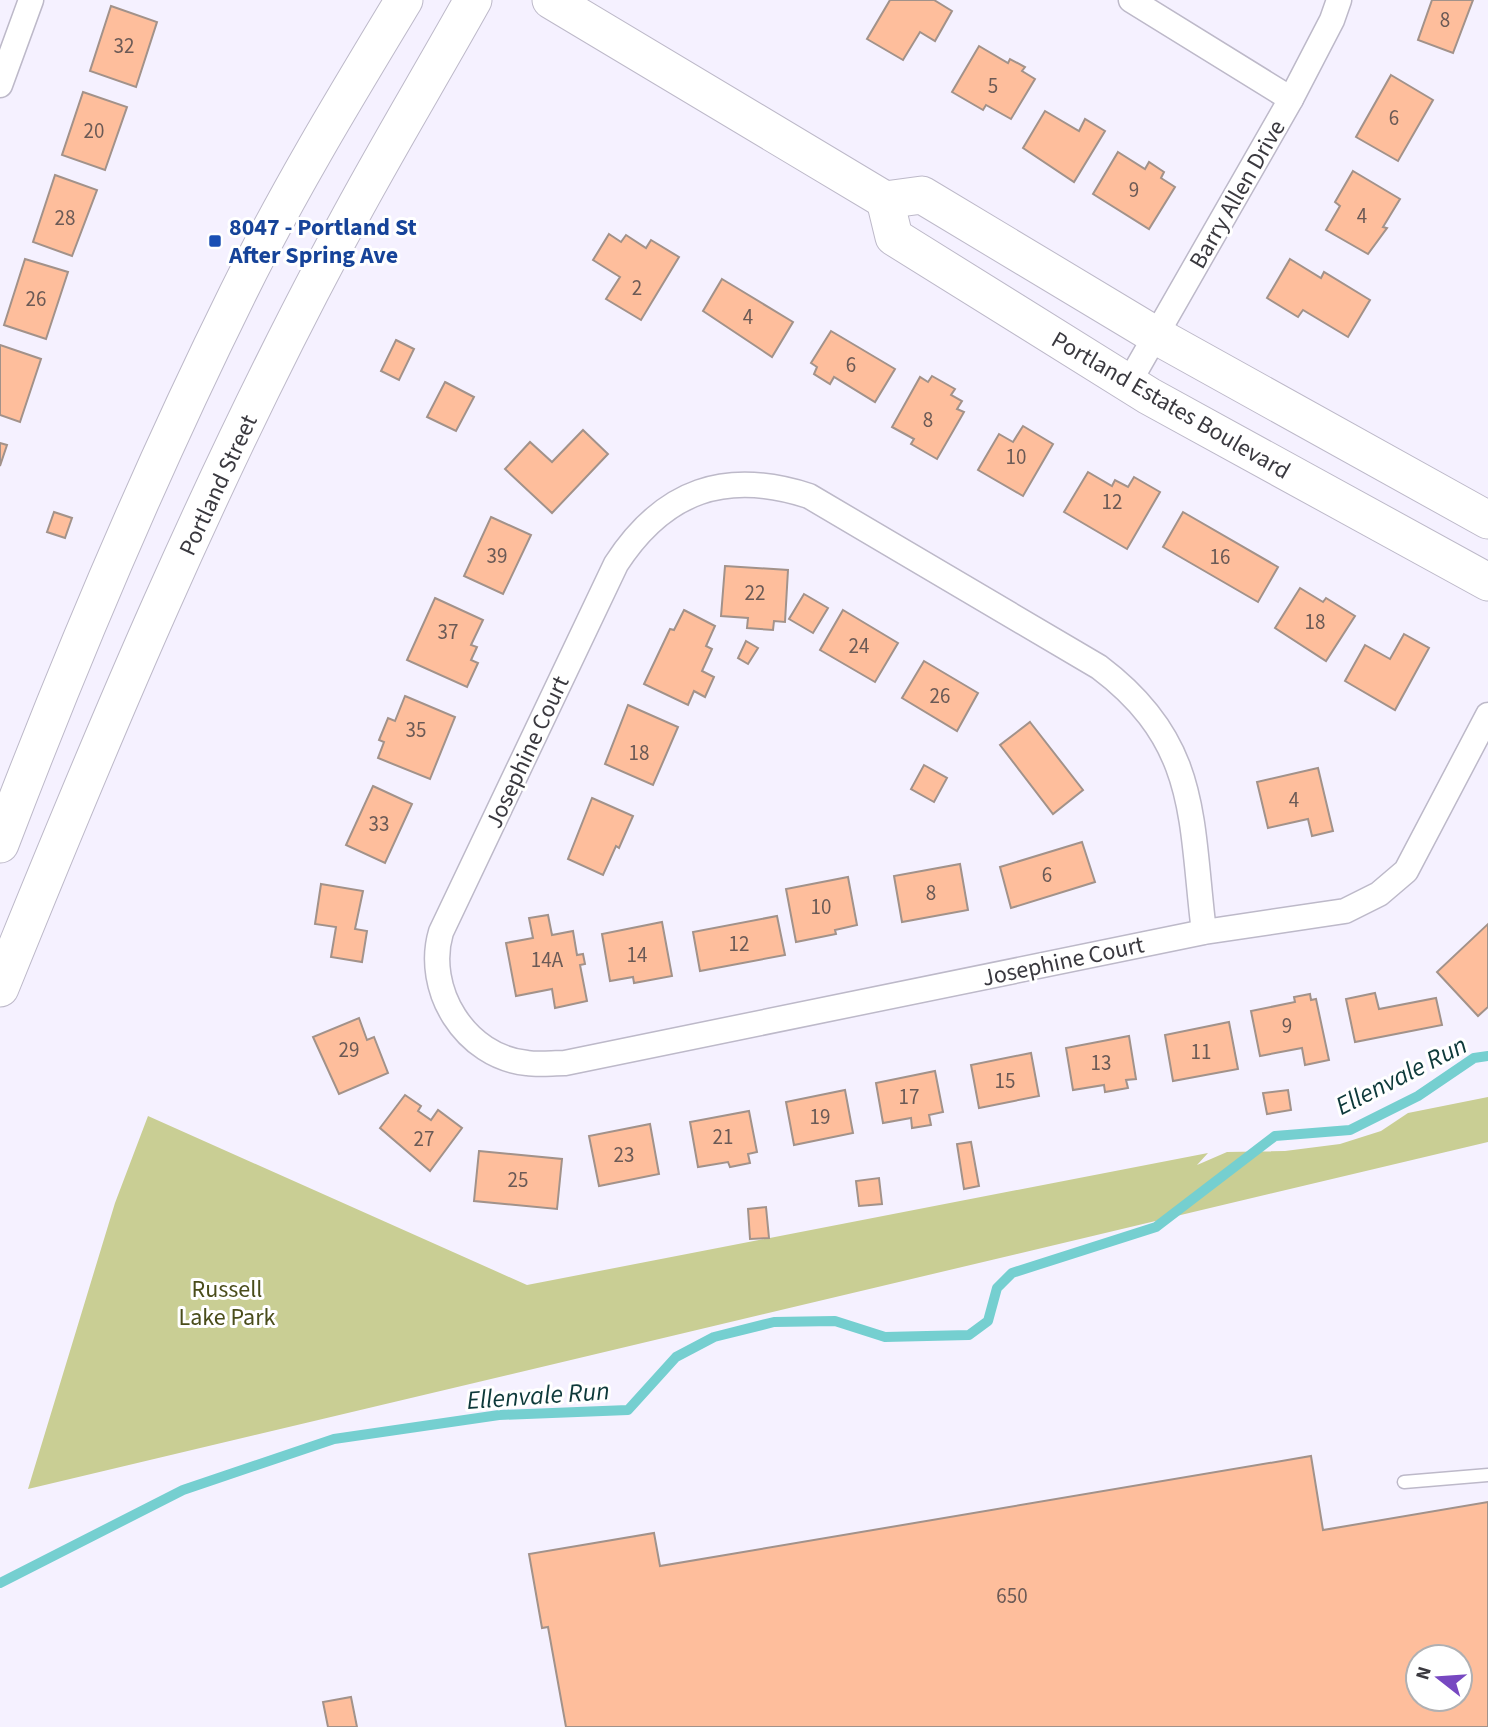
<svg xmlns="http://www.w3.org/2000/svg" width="1488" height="1727" font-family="'Source Sans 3',sans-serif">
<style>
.green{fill:#c9ce94}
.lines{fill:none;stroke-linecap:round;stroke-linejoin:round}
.stream{stroke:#75cfd0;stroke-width:10}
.building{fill:#febe9c;stroke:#a2928a;stroke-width:2;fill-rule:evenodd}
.lane-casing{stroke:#bdb9c9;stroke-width:15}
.street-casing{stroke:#bdb9c9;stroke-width:27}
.secondary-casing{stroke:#bdb9c9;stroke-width:39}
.lane{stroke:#fff;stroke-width:12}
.street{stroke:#fff;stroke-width:24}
.secondary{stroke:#fff;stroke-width:37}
.transit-dot{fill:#1a4fb4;stroke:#fff;stroke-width:2.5}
.labels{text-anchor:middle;stroke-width:6;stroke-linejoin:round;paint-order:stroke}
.number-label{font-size:21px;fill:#6b5a56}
.street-label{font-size:24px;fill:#3a393f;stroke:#fff}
.transit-label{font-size:24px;font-weight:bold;fill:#164399;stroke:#fff;text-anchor:start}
.park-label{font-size:24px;fill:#4a4d1b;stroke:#fff}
.water-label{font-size:26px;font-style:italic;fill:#0d393a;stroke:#fff}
</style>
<rect width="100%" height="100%" fill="#f5f1ff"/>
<path class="green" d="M 1488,1097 L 1488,1142 L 28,1489 L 115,1203 L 148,1116 L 527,1285 L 1208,1153 L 1197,1165 L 1227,1152 L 1285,1151 L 1340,1144 L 1381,1131 L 1408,1113 Z"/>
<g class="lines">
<path class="stream" d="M 0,1583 L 183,1490 L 334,1439 L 499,1415 L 628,1410 L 676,1357 L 714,1337 L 774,1322 L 835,1321 L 885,1337 L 969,1335 L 988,1321 L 997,1288 L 1012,1273 L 1156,1227 L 1275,1136 L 1350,1130 L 1418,1096 L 1474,1058 L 1488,1056"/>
</g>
<g class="building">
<path d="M 890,0 L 934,0 L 952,11 L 935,41 L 920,32 L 903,60 L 867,39 Z"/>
<path d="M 1432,0 L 1473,0 L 1453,53 L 1418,40 Z"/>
<path d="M 111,6 L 157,22 L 136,87 L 90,71 Z"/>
<path d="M 979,46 L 1008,63 L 1010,59 L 1025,67 L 1022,71 L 1035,79 L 1011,119 L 986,105 L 983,110 L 952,92 Z"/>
<path d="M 1391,75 L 1433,100 L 1398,161 L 1356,137 Z"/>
<path d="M 83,92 L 127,107 L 105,170 L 62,155 Z"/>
<path d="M 1045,111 L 1079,131 L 1085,119 L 1105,131 L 1074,182 L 1023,148 Z"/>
<path d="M 1118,152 L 1145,169 L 1149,162 L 1164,172 L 1161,178 L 1175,187 L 1149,229 L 1093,194 Z"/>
<path d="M 1353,171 L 1400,199 L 1383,227 L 1387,228 L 1368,254 L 1326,230 L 1340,206 L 1335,202 Z"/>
<path d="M 55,175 L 97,190 L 72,256 L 33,242 Z"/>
<path d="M 609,234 L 621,242 L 626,235 L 646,248 L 651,240 L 679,257 L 641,320 L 606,299 L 620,277 L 593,260 Z"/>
<path d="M 25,259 L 68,272 L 46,339 L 4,325 Z"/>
<path d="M 1290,259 L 1321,278 L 1324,272 L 1370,300 L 1348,337 L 1303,310 L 1298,317 L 1267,298 Z"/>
<path d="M 722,279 L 793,322 L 772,357 L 703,311 Z"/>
<path d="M 831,331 L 895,369 L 875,402 L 834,377 L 830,384 L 814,374 L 817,367 L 811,363 Z"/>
<path d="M 396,340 L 414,349 L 399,380 L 381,371 Z"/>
<path d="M 0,345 L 41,359 L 20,422 L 0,415 Z"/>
<path d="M 932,376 L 955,389 L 951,395 L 962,401 L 957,409 L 964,412 L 937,459 L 911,444 L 914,439 L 892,427 L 920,377 L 928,382 Z"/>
<path d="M 445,382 L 474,397 L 456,431 L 427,417 Z"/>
<path d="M 1023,426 L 1053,444 L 1023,496 L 978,470 L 999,434 L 1013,442 Z"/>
<path d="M 583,430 L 608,454 L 552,513 L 505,469 L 530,442 L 552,462 Z"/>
<path d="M 0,443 L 7,445 L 0,466 Z"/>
<path d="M 1088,472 L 1112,486 L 1115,480 L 1128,487 L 1134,477 L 1160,492 L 1127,549 L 1064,512 Z"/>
<path d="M 54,512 L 72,518 L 65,538 L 47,532 Z"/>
<path d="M 1183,512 L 1278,567 L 1258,602 L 1163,547 Z"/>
<path d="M 491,517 L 531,535 L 503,594 L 464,576 Z"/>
<path d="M 725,566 L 788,570 L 785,622 L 774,621 L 773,630 L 747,628 L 748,618 L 721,616 Z"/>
<path d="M 1300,588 L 1323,602 L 1326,598 L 1355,616 L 1326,661 L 1275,628 Z"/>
<path d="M 804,594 L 828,608 L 813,633 L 789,619 Z"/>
<path d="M 435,598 L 483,620 L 471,645 L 477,647 L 471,660 L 478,663 L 467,687 L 407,660 Z"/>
<path d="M 684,610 L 715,626 L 706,646 L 712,649 L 702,671 L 714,677 L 705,697 L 694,691 L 688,705 L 644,684 L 670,629 L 674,630 Z"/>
<path d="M 843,610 L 898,643 L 875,682 L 820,650 Z"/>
<path d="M 1404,634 L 1429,648 L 1395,710 L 1345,681 L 1365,645 L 1390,659 Z"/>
<path d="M 746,641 L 758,648 L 748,664 L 738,658 Z"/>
<path d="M 924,661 L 978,693 L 957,731 L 902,698 Z"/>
<path d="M 405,696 L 455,717 L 430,779 L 378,758 L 384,742 L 379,740 L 388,718 L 395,721 Z"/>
<path d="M 628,705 L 678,727 L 653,785 L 605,764 Z"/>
<path d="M 1030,722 L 1083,790 L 1053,814 L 1000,745 Z"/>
<path d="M 924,765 L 947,778 L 934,802 L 911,789 Z"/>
<path d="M 1318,768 L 1333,831 L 1312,836 L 1308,819 L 1268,828 L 1257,782 Z"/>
<path d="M 373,786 L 412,804 L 385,863 L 346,845 Z"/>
<path d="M 592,798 L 633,816 L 619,848 L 616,846 L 603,875 L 568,859 Z"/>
<path d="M 1082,842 L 1095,882 L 1011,908 L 1000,867 Z"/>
<path d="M 960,864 L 968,910 L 902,922 L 894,876 Z"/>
<path d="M 848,877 L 857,925 L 835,930 L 836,934 L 796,942 L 786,889 Z"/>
<path d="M 321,884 L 363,891 L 355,929 L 367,931 L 362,962 L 331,957 L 336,927 L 315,924 Z"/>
<path d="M 548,915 L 552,935 L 573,931 L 577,955 L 583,954 L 585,964 L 580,965 L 587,1001 L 555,1008 L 552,989 L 516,996 L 506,943 L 533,938 L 529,918 Z"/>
<path d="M 777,916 L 785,955 L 700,971 L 693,932 Z"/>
<path d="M 662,922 L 672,976 L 634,983 L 633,977 L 610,981 L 602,934 Z"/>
<path d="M 1488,924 L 1488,1007 L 1478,1016 L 1437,972 Z"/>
<path d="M 1375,993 L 1379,1009 L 1436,998 L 1442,1025 L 1355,1042 L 1346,999 Z"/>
<path d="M 1310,994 L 1311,1000 L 1316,999 L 1329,1060 L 1305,1065 L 1302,1048 L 1260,1056 L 1251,1011 L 1295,1002 L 1294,997 Z"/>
<path d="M 359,1018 L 367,1040 L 374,1037 L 388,1073 L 339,1094 L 313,1037 Z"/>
<path d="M 1229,1022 L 1238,1069 L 1173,1081 L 1165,1035 Z"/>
<path d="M 1129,1036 L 1136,1079 L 1126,1080 L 1128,1088 L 1105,1092 L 1104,1085 L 1073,1090 L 1066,1048 Z"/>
<path d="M 1031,1053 L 1039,1096 L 979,1108 L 971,1065 Z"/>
<path d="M 935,1071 L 943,1112 L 929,1115 L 931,1125 L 912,1128 L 911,1118 L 883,1123 L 876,1083 Z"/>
<path d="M 845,1090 L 853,1133 L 794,1145 L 786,1102 Z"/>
<path d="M 1288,1090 L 1291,1110 L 1267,1114 L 1263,1093 Z"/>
<path d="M 405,1095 L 421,1106 L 418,1111 L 431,1120 L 438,1110 L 462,1128 L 430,1171 L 380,1128 Z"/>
<path d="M 749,1111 L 757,1152 L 748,1154 L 750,1163 L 730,1167 L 728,1162 L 698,1167 L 690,1122 Z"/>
<path d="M 650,1124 L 659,1174 L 599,1186 L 589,1136 Z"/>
<path d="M 971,1142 L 979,1186 L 964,1189 L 957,1144 Z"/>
<path d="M 479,1151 L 562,1159 L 557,1209 L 474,1201 Z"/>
<path d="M 879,1178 L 882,1204 L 859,1206 L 856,1181 Z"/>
<path d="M 766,1207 L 769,1238 L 750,1239 L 748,1209 Z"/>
<path d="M 1311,1456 L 1323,1530 L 1488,1502 L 1488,1727 L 566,1727 L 548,1627 L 542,1628 L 529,1554 L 654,1533 L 660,1566 ZM 1418,1657 L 1460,1657 L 1460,1699 L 1418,1699 Z"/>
<path d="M 351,1697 L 357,1727 L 328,1727 L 323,1702 Z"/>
</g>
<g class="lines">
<defs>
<path id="lane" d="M 1404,1482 L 1488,1475"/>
<g id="street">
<path d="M 1131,0 L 1291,99"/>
<path d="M 0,85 L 31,0"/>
<path d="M 1128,384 L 1291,99 L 1332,20 L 1339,0"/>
<path d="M 1204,932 C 1190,819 1200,743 1099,667 L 809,496 C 726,469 664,490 616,564 L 441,932 C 424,989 465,1057 527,1063 C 539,1065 552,1063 565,1063 L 1204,932 L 1345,911 L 1379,894 L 1406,871 L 1488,715"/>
</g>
<g id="secondary">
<path d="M 551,0 L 885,200 L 922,195 L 1155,335 L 1488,520"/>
<path d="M 885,200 L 894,237 L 1149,396 L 1488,582"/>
<path d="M 0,844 C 71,658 149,473 237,295 C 287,193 346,96 404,0"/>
<path d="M 0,988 C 104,731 211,475 343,230 C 384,153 430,77 473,0"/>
</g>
</defs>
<use href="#lane" class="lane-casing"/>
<use href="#street" class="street-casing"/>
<use href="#secondary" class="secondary-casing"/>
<use href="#lane" class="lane"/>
<use href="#street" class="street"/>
<use href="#secondary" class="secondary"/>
</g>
<rect class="transit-dot" x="208" y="234" width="14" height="14" rx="3.5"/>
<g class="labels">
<g class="number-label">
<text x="1445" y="27">8</text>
<text x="124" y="53">32</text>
<text x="993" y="93">5</text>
<text x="1394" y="125">6</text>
<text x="94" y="138">20</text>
<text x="1134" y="197">9</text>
<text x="1362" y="223">4</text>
<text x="65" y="225">28</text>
<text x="637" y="295">2</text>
<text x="36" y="306">26</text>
<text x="748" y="324">4</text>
<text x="851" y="372">6</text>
<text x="928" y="427">8</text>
<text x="1016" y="464">10</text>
<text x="1112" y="509">12</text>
<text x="497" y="563">39</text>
<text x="1220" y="564">16</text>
<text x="755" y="600">22</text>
<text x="1315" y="629">18</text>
<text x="448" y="639">37</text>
<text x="859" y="653">24</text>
<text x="940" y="703">26</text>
<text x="416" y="737">35</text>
<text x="639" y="760">18</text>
<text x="1294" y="807">4</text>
<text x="379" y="831">33</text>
<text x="1047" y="882">6</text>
<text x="931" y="900">8</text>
<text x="821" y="914">10</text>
<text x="739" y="951">12</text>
<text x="637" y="962">14</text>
<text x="547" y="967">14A</text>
<text x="1287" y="1033">9</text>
<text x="349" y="1057">29</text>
<text x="1201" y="1059">11</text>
<text x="1101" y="1070">13</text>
<text x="1005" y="1088">15</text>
<text x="909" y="1104">17</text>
<text x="820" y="1124">19</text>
<text x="723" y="1144">21</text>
<text x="424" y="1146">27</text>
<text x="624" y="1162">23</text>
<text x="518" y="1187">25</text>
<text x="1012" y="1603">650</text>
</g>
<g class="street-label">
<text transform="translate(1237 194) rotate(-60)" y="8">Barry Allen Drive</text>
<text transform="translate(1171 405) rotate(30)" y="8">Portland Estates Boulevard</text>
<text transform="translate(218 485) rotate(-65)" y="8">Portland Street</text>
<text transform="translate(527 752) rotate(-65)" y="8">Josephine Court</text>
<text transform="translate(1063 961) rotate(-12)" y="8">Josephine Court</text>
</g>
<g class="transit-label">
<text x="229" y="235">8047 - Portland St<tspan x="229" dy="28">After Spring Ave</tspan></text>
</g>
<g class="park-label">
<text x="227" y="1297">Russell<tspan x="227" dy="28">Lake Park</tspan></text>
</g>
<g class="water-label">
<text transform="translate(1401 1075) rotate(-27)" y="9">Ellenvale Run</text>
<text transform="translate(538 1395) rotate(-4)" y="9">Ellenvale Run</text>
</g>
</g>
<g transform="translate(1439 1678) rotate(287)"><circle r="33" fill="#ffffff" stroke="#b0b0b2" stroke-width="2"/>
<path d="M0-5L12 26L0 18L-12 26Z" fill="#7748c1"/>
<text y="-10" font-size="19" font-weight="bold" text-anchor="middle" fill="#3a393f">N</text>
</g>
</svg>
